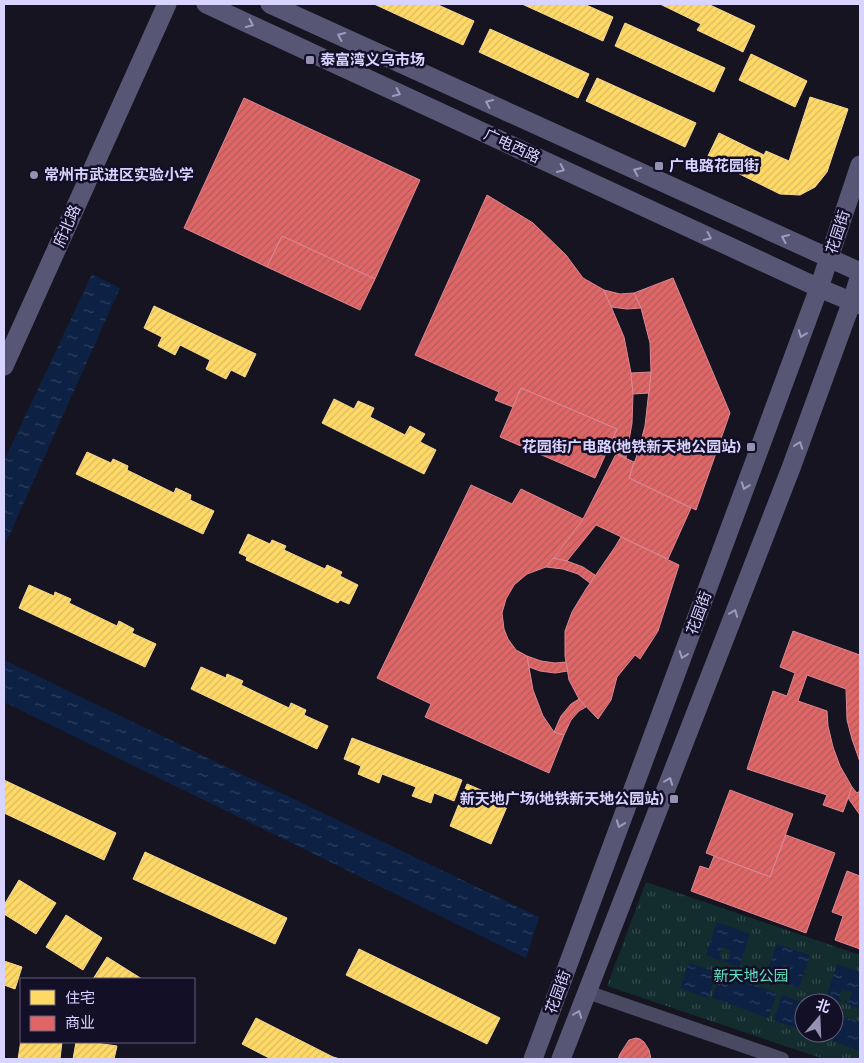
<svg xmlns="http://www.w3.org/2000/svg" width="864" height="1063" font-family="Raleway,'Noto Sans SC',sans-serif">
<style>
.grass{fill:url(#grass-tufts);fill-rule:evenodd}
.water{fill:url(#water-ripples)}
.homes{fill:url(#homes-hatch);stroke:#f4d894}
.shops{fill:url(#shops-hatch);stroke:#de8794}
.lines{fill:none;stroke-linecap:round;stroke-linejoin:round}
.street{stroke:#4a4962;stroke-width:14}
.secondary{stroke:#575674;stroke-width:19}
.oneway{stroke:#9e9bc0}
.poi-dot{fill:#9591b1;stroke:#130f26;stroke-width:2}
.labels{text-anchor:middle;stroke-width:5;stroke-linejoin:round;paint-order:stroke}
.poi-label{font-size:15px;font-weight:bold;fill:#d9d4ff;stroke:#130f26;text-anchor:start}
.street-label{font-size:15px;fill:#d9d4ff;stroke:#130f26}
.park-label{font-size:15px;fill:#5fe0c0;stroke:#130f26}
</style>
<defs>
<pattern id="grass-tufts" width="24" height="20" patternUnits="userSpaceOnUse" patternTransform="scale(1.25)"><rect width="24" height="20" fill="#132c2d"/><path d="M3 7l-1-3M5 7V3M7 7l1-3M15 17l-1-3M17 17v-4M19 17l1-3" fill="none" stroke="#354a4c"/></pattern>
<pattern id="water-ripples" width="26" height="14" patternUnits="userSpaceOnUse" patternTransform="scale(1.25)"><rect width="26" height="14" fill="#0d2144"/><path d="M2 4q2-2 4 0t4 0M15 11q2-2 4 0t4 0" fill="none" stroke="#304060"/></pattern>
<pattern id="homes-hatch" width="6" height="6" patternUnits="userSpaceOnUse" patternTransform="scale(1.25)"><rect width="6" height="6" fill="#ffd966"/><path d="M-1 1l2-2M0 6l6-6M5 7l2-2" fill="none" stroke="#d9ba61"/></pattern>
<pattern id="shops-hatch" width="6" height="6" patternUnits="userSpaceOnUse" patternTransform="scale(1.25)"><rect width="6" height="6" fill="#e06666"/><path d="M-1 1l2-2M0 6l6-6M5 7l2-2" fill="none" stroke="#b05b5e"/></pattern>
</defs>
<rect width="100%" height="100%" fill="#161421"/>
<path class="grass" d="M 646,882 L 860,955 L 860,1059 L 824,1059 L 607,986 ZM 804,1003 L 834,1003 L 834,1033 L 804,1033 Z"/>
<g class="water">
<path d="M 92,274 L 120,288 L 4,547 L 4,461 Z"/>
<path d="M 4,660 L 539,917 L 526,958 L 4,702 Z"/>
<path d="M 717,922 L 750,934 L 739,967 L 723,961 L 724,959 L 728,960 L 731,951 L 722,947 L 719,956 L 722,958 L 721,961 L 706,955 Z"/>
<path d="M 777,944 L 810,955 L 799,988 L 783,983 L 784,980 L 788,981 L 791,972 L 782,968 L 778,978 L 782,979 L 781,982 L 765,977 Z"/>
<path d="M 689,963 L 717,972 L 708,998 L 680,988 Z"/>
<path d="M 837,964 L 860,972 L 859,1009 L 844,1003 L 845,1000 L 849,1002 L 852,992 L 842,989 L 839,998 L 842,1000 L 841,1002 L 826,997 Z"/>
<path d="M 721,973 L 777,993 L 768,1018 L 712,998 Z"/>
<path d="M 782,995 L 806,1003 L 804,1003 L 804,1031 L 773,1020 Z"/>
<path d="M 841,1016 L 860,1022 L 860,1051 L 833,1041 Z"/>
</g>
<g class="homes">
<path d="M 374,4 L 436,4 L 474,21 L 463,45 Z"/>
<path d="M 522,4 L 584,4 L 613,17 L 603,41 Z"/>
<path d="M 660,4 L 711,4 L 710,5 L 755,26 L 743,52 L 697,30 L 701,24 Z"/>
<path d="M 625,23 L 725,68 L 714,92 L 615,46 Z"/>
<path d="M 490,29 L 589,74 L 578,98 L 479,52 Z"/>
<path d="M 751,54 L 807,81 L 795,107 L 739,80 Z"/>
<path d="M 597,78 L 696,123 L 685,147 L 586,101 Z"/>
<path d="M 810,97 L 848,109 L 827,172 L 815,187 L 800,195 L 780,194 L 707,158 L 719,133 L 764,155 L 766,151 L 789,161 Z"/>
<path d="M 154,306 L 256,354 L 245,377 L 231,370 L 226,379 L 206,369 L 210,360 L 180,345 L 175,355 L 158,346 L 162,337 L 144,328 Z"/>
<path d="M 334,399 L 354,409 L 358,401 L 374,408 L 370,417 L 405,435 L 410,426 L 425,434 L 420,442 L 436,450 L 424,474 L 322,423 Z"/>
<path d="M 87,452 L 111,463 L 113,459 L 128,466 L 127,470 L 174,493 L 176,488 L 191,495 L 190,500 L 214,511 L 203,534 L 76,474 Z"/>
<path d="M 248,534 L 270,544 L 272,540 L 286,546 L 284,550 L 325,569 L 327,565 L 342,572 L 340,576 L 358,585 L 349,604 L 340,600 L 338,603 L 246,560 L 247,557 L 239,553 Z"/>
<path d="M 29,585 L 54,596 L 55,592 L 71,599 L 69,603 L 117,626 L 119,621 L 134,629 L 132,633 L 156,644 L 145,667 L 19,608 Z"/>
<path d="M 201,667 L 226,678 L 227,674 L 243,681 L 241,685 L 289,708 L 291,703 L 306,710 L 304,715 L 328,726 L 317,749 L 191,689 Z"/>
<path d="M 352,738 L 462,780 L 454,801 L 434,793 L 431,803 L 412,796 L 416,787 L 382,774 L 379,783 L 358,774 L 361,766 L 344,759 Z"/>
<path d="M 4,780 L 116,833 L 104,860 L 4,813 Z"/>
<path d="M 467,784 L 509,802 L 491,844 L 450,826 Z"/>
<path d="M 145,852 L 287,918 L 275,944 L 133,879 Z"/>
<path d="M 19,880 L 56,903 L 36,934 L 4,914 L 4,905 Z"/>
<path d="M 66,915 L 102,938 L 83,970 L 46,947 Z"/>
<path d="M 359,949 L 500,1018 L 487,1044 L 346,975 Z"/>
<path d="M 107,957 L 142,979 L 93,979 Z"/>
<path d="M 4,961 L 22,967 L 15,989 L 4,985 Z"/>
<path d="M 256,1018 L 333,1057 L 340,1059 L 271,1059 L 242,1044 Z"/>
<path d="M 21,1040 L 21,1042 L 62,1042 L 60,1059 L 18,1059 Z"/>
<path d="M 76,1042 L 89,1042 L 117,1046 L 114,1059 L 73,1059 Z"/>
</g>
<g class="shops">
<path d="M 244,98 L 420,180 L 375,279 L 282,236 L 267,267 L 184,228 Z"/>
<path d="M 487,195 L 533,223 L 566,255 L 583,278 L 604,290 L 624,337 L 631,373 L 633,394 L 632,423 L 626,458 L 608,450 L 617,429 L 521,388 L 513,407 L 495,400 L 499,392 L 415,355 Z"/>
<path d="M 282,236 L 375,279 L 360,310 L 267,267 Z"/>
<path d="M 673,278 L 730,413 L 696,510 L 629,478 L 637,455 L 645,426 L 651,372 L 650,343 L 641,308 L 634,293 Z"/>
<path d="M 604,290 L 620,294 L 634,293 L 641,308 L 627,309 L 611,307 Z"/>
<path d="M 651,372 L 649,393 L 633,394 L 631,373 Z"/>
<path d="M 521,388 L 617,429 L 595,478 L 500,437 Z"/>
<path d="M 616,454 L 634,462 L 629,478 L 691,508 L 668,559 L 596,525 L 567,561 L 553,558 L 583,519 Z"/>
<path d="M 471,485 L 512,504 L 521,489 L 583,519 L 563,546 L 546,567 L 527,574 L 514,585 L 506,599 L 502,613 L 504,629 L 508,639 L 516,650 L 527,656 L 533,690 L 543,716 L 554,732 L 564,735 L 549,773 L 425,717 L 431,704 L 377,678 Z"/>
<path d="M 621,537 L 679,565 L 658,631 L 640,659 L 635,655 L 617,677 L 611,700 L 598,719 L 579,699 L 569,680 L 565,656 L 565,631 L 572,612 L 586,589 L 615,547 Z"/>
<path d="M 553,558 L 567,561 L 583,567 L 595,575 L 590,583 L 578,574 L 563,569 L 546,567 Z"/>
<path d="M 793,631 L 860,655 L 860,762 L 852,739 L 847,720 L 846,689 L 807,675 L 798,701 L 827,711 L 828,726 L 833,747 L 840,766 L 852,787 L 843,812 L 823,805 L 827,795 L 747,769 L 773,691 L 787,696 L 795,673 L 780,667 Z"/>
<path d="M 527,656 L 541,661 L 555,663 L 566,662 L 568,671 L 555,673 L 540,671 L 529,667 Z"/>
<path d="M 579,699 L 586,707 L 579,711 L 571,720 L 564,735 L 554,732 L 561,716 L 571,704 Z"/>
<path d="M 852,787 L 857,793 L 860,791 L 860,815 L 848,798 Z"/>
<path d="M 730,790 L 793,814 L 770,877 L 706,853 Z"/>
<path d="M 786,835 L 835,853 L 806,933 L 691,891 L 700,866 L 709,869 L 714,856 L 770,877 Z"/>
<path d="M 847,871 L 860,876 L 860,949 L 835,940 L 843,916 L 832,912 Z"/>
<path d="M 636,1038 L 640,1039 L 644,1042 L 649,1050 L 651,1059 L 618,1059 L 620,1054 L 629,1040 Z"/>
</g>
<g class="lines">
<path class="street" d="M 587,992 L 782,1059"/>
<g class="secondary">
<path d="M 206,4 L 819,288 L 860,305"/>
<path d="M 270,4 L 860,272"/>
<path d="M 4,366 L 167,4"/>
<path d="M 533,1059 L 819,288 L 860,165"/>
<path d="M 561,1059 L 791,468 L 852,301 L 860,275"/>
</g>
</g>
<defs><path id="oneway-chevron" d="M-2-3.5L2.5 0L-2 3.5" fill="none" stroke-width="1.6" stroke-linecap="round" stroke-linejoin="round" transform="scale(1.25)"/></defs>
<g class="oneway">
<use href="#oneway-chevron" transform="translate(250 24) rotate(25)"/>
<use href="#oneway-chevron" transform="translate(341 36) rotate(-156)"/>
<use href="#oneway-chevron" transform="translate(397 93) rotate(25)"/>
<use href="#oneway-chevron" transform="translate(489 103) rotate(-156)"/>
<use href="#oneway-chevron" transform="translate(561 169) rotate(25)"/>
<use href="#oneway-chevron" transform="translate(637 171) rotate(-156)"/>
<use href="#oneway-chevron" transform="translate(708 237) rotate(25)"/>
<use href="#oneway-chevron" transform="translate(785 238) rotate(-156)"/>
<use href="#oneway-chevron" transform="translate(802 334) rotate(110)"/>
<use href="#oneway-chevron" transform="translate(799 445) rotate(-70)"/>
<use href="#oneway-chevron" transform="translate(745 486) rotate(110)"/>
<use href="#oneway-chevron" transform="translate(734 613) rotate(-69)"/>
<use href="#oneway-chevron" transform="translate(683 655) rotate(110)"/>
<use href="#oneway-chevron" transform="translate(669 781) rotate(-69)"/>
<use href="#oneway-chevron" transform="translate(620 824) rotate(110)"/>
<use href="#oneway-chevron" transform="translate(578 1014) rotate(-69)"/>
</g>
<g class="poi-dot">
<rect x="305" y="55" width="10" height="10" rx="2.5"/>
<rect x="654" y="161" width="10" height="10" rx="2.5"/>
<circle cx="34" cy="175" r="5"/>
<rect x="746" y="442" width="10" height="10" rx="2.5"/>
<rect x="669" y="794" width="10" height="10" rx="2.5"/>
</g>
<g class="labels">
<g class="poi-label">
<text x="320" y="65">泰富湾义乌市场</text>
<text x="669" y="171">广电路花园街</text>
<text x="44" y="180">常州市武进区实验小学</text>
<text x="741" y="452" text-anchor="end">花园街广电路(地铁新天地公园站)</text>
<text x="664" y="804" text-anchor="end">新天地广场(地铁新天地公园站)</text>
</g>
<g class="street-label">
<text transform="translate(512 146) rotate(25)" y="5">广电西路</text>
<text transform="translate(67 226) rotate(-66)" y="5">府北路</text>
<text transform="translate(838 232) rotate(-72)" y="5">花园街</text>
<text transform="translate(699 613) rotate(-70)" y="5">花园街</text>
<text transform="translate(558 992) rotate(-70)" y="5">花园街</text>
</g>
<g class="park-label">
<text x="751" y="981">新天地公园</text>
</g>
</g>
<rect width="864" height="1063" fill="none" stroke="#d9d4ff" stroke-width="10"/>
<rect x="20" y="978" width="175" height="65" fill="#130f26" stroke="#625e7d"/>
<rect x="30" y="990" width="25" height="15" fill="#ffd966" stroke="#625e7d"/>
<text x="65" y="1003" font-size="15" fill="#d9d4ff">住宅</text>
<rect x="30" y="1016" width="25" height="15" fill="#e06666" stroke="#625e7d"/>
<text x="65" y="1028" font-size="15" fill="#d9d4ff">商业</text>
<g transform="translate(819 1018) rotate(19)"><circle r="24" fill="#130f26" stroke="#625e7d"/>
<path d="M0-4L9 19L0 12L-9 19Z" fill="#9591b1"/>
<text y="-8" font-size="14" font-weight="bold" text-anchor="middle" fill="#d9d4ff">北</text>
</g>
</svg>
